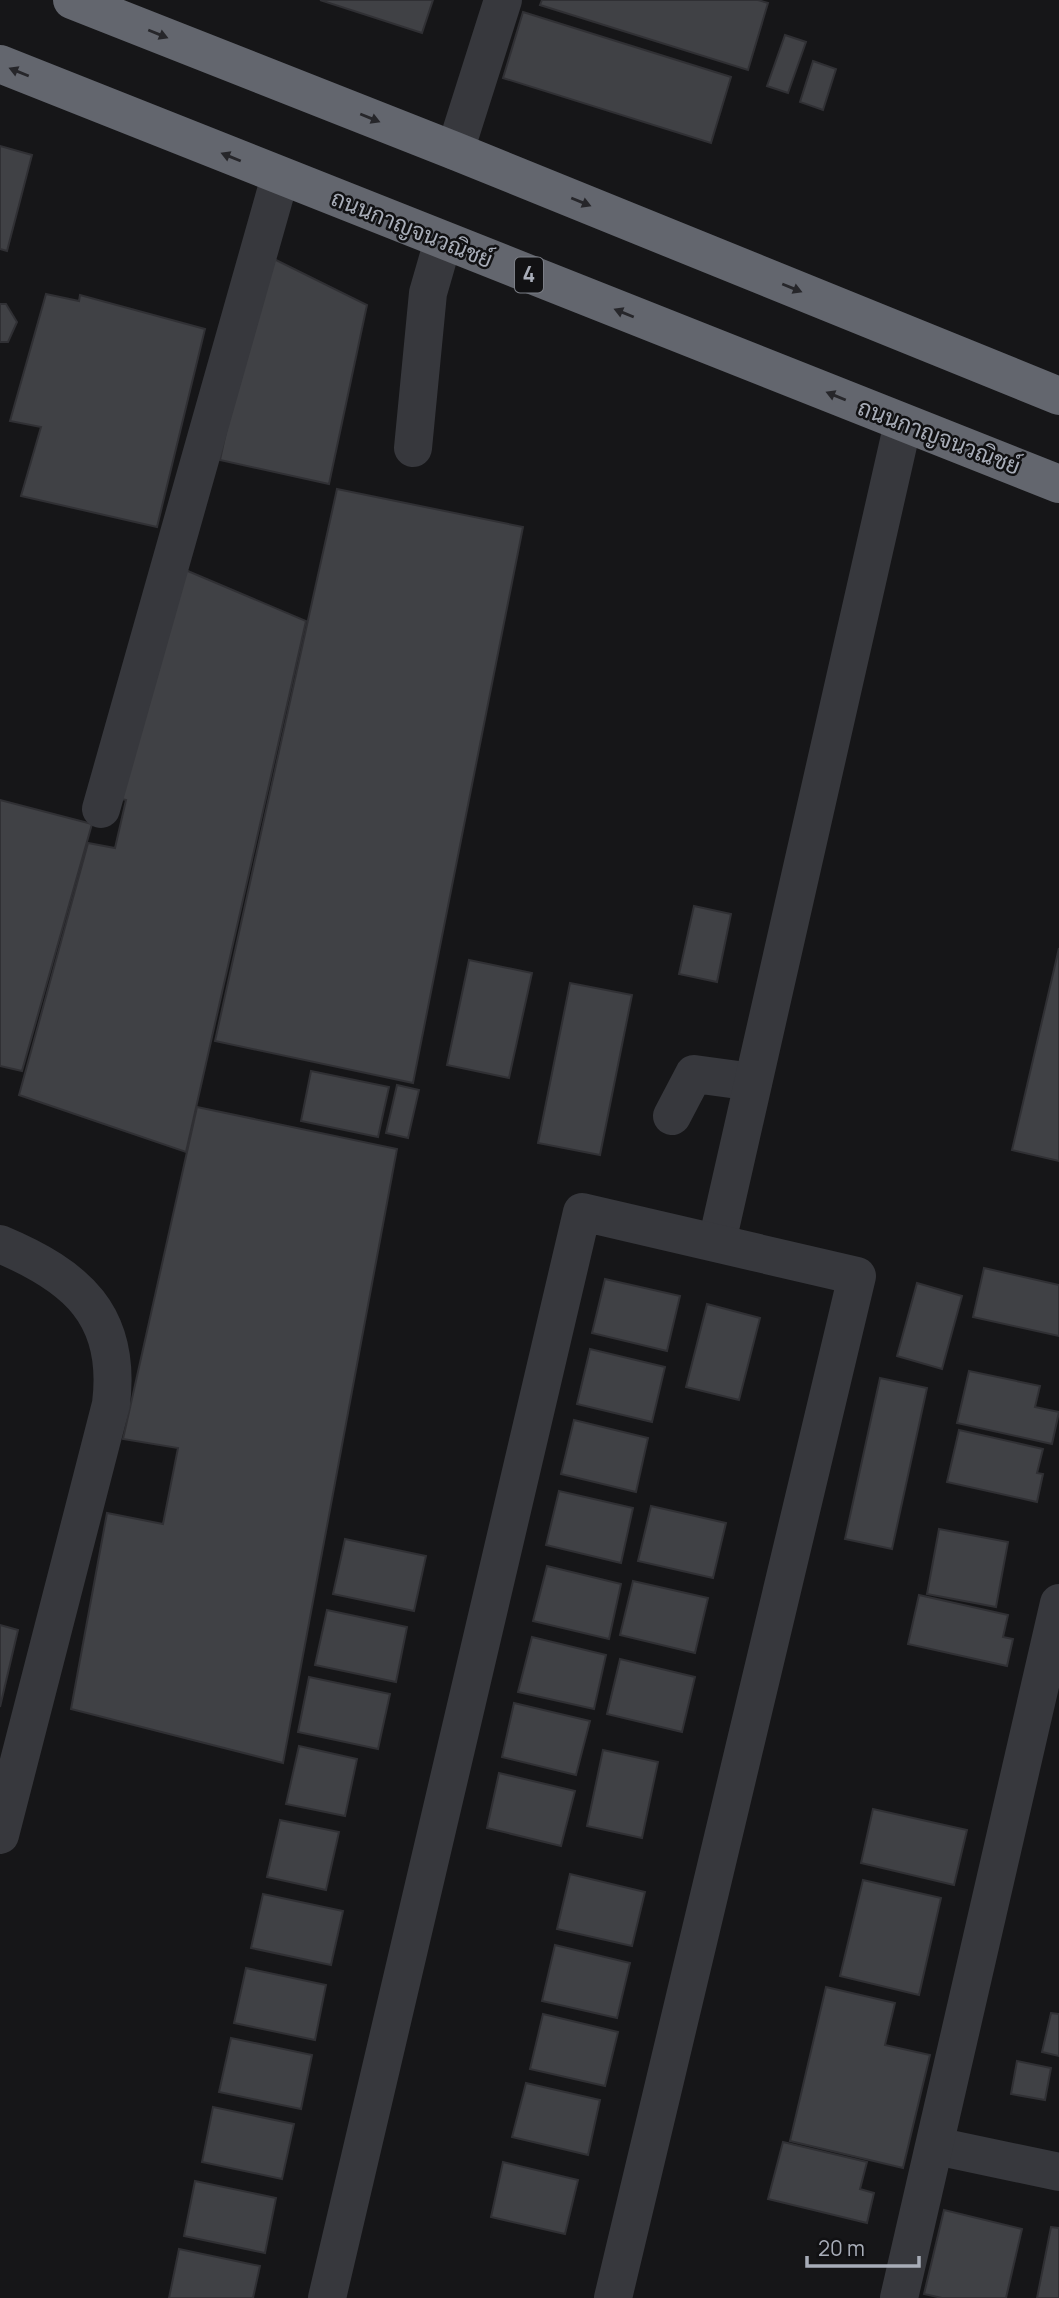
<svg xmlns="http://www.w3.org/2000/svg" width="1059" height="2298" font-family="Manrope,Sarabun,sans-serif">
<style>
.building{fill:#404145;stroke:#303034;stroke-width:2}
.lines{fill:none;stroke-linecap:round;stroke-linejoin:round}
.minor{stroke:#37383d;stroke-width:38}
.highway{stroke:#63666e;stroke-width:38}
.oneway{fill:#26262a}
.labels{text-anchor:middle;stroke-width:5;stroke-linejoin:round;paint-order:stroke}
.shield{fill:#111113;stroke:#7b7e86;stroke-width:2}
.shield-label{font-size:21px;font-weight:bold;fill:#a8adb8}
.street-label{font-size:23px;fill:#a8adb8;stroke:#111113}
</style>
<rect width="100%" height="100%" fill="#161618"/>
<g class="building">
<path d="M 320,0 L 433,0 L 422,33 Z"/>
<path d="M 542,0 L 758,0 L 768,3 L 748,70 L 540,5 Z"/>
<path d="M 523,12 L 731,77 L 711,143 L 503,78 Z"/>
<path d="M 785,35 L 806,42 L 788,93 L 767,86 Z"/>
<path d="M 813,61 L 836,69 L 823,110 L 800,102 Z"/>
<path d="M 0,146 L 32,155 L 7,251 L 0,249 Z"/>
<path d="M 264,254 L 367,305 L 329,484 L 220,460 Z"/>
<path d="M 46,294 L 79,301 L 80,295 L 205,329 L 157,527 L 21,496 L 41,427 L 10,421 Z"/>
<path d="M 0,304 L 6,304 L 17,322 L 8,342 L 0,342 Z"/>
<path d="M 337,489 L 523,527 L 413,1083 L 215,1041 Z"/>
<path d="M 176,566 L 306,621 L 186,1152 L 19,1095 L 88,843 L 115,848 L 126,800 L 113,797 Z"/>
<path d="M 0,800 L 92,824 L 22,1071 L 0,1066 Z"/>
<path d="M 694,906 L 731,914 L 717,982 L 679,974 Z"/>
<path d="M 1059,948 L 1059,1161 L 1012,1150 Z"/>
<path d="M 469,960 L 532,973 L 509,1078 L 447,1065 Z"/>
<path d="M 570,983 L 632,995 L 600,1155 L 538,1143 Z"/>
<path d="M 311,1071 L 389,1087 L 378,1137 L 301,1121 Z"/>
<path d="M 397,1085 L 419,1090 L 408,1138 L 386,1133 Z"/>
<path d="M 197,1107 L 397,1149 L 283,1763 L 71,1709 L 107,1513 L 163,1524 L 178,1448 L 123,1439 Z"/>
<path d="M 984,1268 L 1059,1285 L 1059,1336 L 973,1317 Z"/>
<path d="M 605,1279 L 680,1296 L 667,1351 L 592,1333 Z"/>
<path d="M 917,1283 L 962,1296 L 942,1369 L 897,1356 Z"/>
<path d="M 707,1304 L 760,1318 L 739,1400 L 686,1387 Z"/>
<path d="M 590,1349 L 665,1367 L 652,1422 L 577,1404 Z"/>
<path d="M 969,1371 L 1040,1386 L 1035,1407 L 1059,1412 L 1052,1444 L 957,1423 Z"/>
<path d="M 880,1378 L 927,1388 L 892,1549 L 845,1539 Z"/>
<path d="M 574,1420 L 648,1438 L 636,1492 L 561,1474 Z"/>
<path d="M 959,1430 L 1043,1449 L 1037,1473 L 1043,1474 L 1037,1502 L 947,1482 Z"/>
<path d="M 559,1491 L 633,1508 L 621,1563 L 546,1545 Z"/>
<path d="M 651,1506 L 726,1523 L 713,1578 L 638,1561 Z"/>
<path d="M 939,1529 L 1008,1542 L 996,1607 L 927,1594 Z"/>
<path d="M 345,1539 L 426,1556 L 414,1611 L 333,1594 Z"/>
<path d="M 547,1566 L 621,1584 L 609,1639 L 533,1621 Z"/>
<path d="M 633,1581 L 708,1598 L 695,1653 L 620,1635 Z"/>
<path d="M 919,1595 L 1008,1615 L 1003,1637 L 1013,1639 L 1007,1666 L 908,1644 Z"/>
<path d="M 327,1610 L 407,1627 L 396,1682 L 315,1665 Z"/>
<path d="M 0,1625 L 18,1630 L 0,1707 Z"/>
<path d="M 532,1637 L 606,1655 L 594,1709 L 518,1692 Z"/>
<path d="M 620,1659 L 695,1677 L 682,1732 L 607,1714 Z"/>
<path d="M 309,1677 L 390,1694 L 378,1749 L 298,1732 Z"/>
<path d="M 514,1703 L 590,1721 L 576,1775 L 502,1757 Z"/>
<path d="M 299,1746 L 357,1759 L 345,1816 L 286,1804 Z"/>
<path d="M 603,1750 L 658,1762 L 642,1838 L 587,1826 Z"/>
<path d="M 499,1773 L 575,1791 L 561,1846 L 487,1828 Z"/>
<path d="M 873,1809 L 967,1830 L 954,1885 L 861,1863 Z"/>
<path d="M 280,1820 L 339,1832 L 326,1890 L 267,1877 Z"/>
<path d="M 570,1874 L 645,1892 L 632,1946 L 557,1929 Z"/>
<path d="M 863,1880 L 941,1898 L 919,1995 L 840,1976 Z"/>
<path d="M 263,1894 L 343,1911 L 331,1965 L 251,1948 Z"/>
<path d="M 555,1945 L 630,1963 L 617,2018 L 542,2001 Z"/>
<path d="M 246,1968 L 326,1985 L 315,2040 L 234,2023 Z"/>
<path d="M 826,1987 L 895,2003 L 885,2045 L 930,2055 L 903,2168 L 790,2141 Z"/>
<path d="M 1051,2013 L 1059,2014 L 1059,2056 L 1042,2052 Z"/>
<path d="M 543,2014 L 618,2032 L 605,2086 L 530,2069 Z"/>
<path d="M 231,2038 L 312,2055 L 301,2109 L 219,2092 Z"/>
<path d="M 1017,2061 L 1051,2068 L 1045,2100 L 1011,2094 Z"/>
<path d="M 526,2083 L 600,2100 L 588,2155 L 512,2137 Z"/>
<path d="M 213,2107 L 294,2124 L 282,2179 L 202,2162 Z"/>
<path d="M 783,2142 L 867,2162 L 860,2189 L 874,2193 L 867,2223 L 768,2199 Z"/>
<path d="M 503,2162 L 578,2180 L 565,2234 L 491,2217 Z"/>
<path d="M 195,2181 L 276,2198 L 265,2253 L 184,2236 Z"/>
<path d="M 944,2210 L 1022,2229 L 1006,2298 L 942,2298 L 924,2294 Z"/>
<path d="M 1051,2227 L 1059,2228 L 1059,2298 L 1037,2298 Z"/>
<path d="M 179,2249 L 260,2266 L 253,2298 L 169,2298 Z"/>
</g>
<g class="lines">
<g class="minor">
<path d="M 455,151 L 503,0"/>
<path d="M 413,448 L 428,293 L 443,241"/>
<path d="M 101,809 L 280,177"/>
<path d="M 672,1116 L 694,1074 L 753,1082"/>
<path d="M 717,1242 L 903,423"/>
<path d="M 0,1244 C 76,1276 122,1315 111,1404 L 0,1835"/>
<path d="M 936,2146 L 1059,2172"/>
<path d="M 327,2298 L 582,1212 L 857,1276 L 613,2298"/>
<path d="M 899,2298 L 1059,1603"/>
</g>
<g class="highway">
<path d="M 72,0 L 455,151 L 1059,396"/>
<path d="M 0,64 L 1059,484"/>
</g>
</g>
<defs><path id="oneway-solid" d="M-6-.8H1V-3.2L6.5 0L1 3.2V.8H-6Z" transform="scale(1.75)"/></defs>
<g class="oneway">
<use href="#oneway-solid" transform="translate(158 34) rotate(22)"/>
<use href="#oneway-solid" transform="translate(19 72) rotate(-158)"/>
<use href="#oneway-solid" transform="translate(370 118) rotate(22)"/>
<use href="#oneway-solid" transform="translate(231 157) rotate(-158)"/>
<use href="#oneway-solid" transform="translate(581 202) rotate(22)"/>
<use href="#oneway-solid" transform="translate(792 288) rotate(22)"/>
<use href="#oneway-solid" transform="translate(624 313) rotate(-158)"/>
<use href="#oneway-solid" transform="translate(836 396) rotate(-158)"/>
</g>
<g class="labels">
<rect class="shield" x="515" y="257.5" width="28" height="35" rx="5"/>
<g class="shield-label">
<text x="529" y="282">4</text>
</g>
<g class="street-label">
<text transform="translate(412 229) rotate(22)" y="8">ถนนกาญจนวณิชย์</text>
<text transform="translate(939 437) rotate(21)" y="8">ถนนกาญจนวณิชย์</text>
</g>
</g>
<path d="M807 2256v10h112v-10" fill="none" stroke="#a8adb8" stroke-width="3.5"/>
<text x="818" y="2256" font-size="21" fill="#a8adb8" stroke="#111113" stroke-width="5" paint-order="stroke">20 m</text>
</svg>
